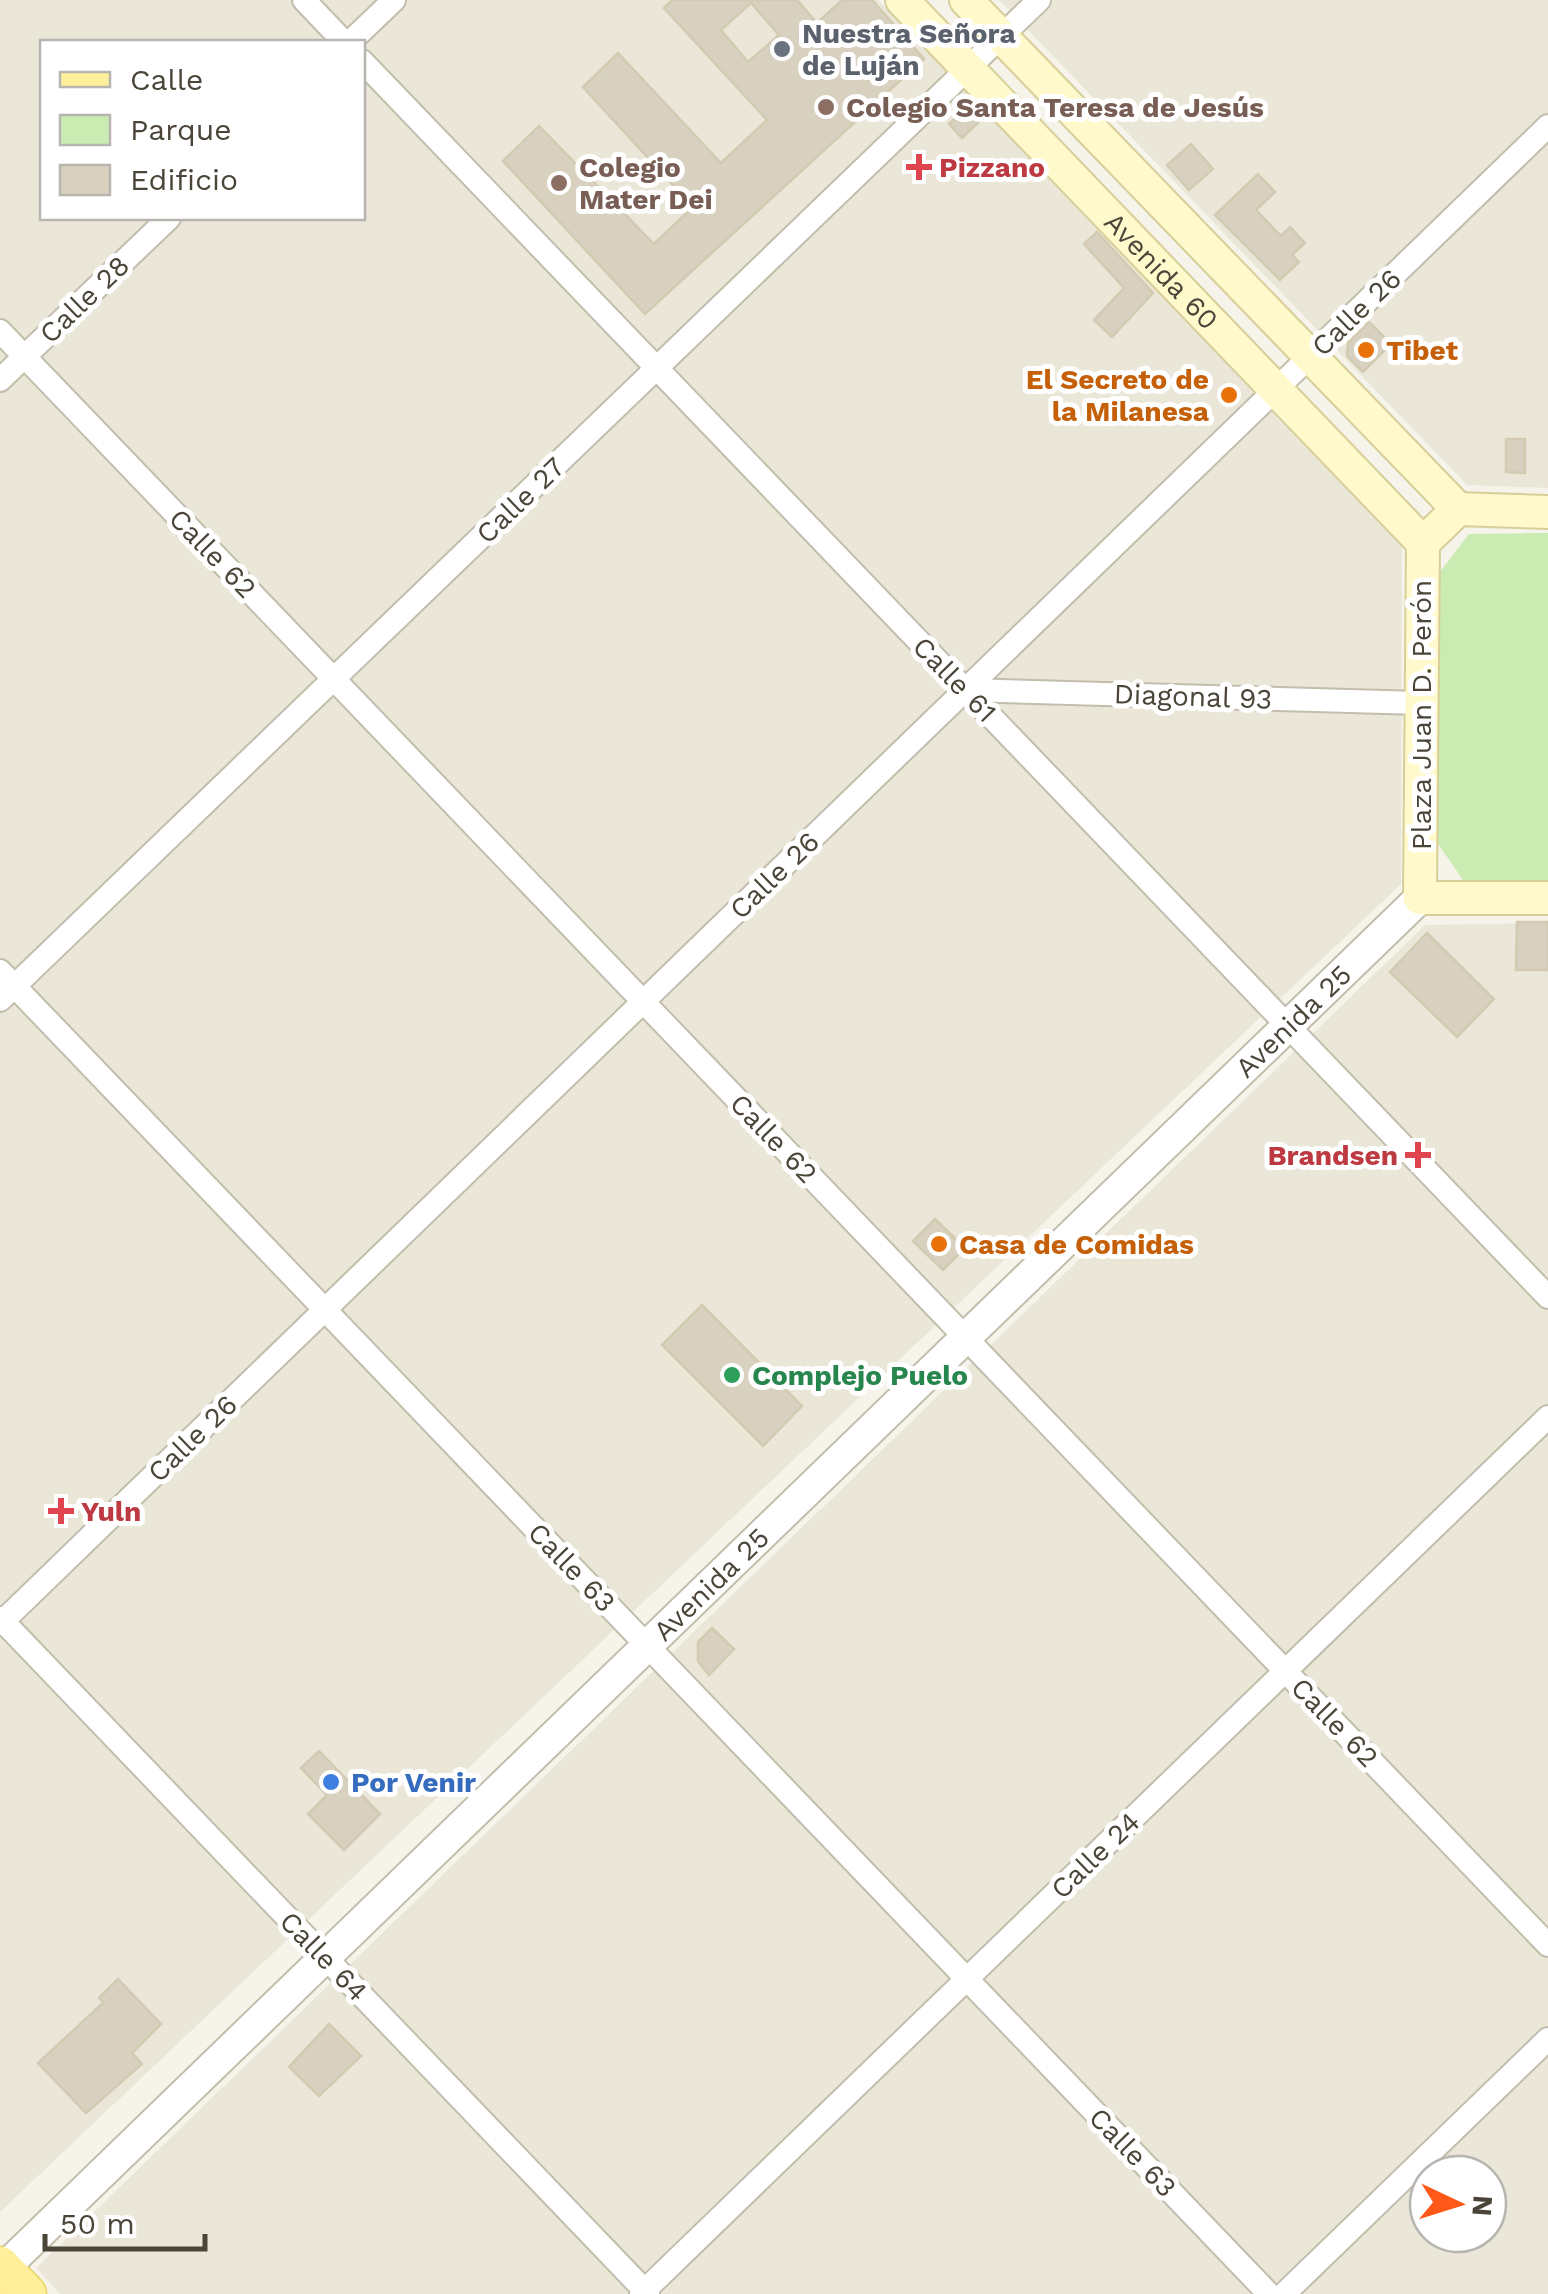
<svg xmlns="http://www.w3.org/2000/svg" width="1548" height="2294" font-family="'Work Sans',sans-serif">
<style>
.residential{fill:#eae6d8;fill-rule:evenodd}
.green{fill:#caebb2}
.building{fill:#d8d1bf;stroke:#d3cab2;stroke-width:2.5;fill-rule:evenodd}
.lines{fill:none;stroke-linecap:round;stroke-linejoin:round}
.minor-casing{stroke:#c2bdac;stroke-width:26}
.tertiary-casing{stroke:#c2bdac;stroke-width:34}
.secondary-casing{stroke:#d7ce99;stroke-width:36}
.primary-casing{stroke:#e8d266;stroke-width:41}
.minor{stroke:#fff;stroke-width:22}
.tertiary{stroke:#fff;stroke-width:30}
.secondary{stroke:#fff9cb;stroke-width:32}
.primary{stroke:#ffef9a;stroke-width:38}
.worship-dot{fill:#6b7280;stroke:#fff;stroke-width:4}
.education-dot{fill:#8d6e63;stroke:#fff;stroke-width:4}
.health-dot{fill:#e0444e;stroke:#fff;stroke-width:4}
.food-dot{fill:#e8710a;stroke:#fff;stroke-width:4}
.leisure-dot{fill:#2e9e5b;stroke:#fff;stroke-width:4}
.shop-dot{fill:#3f7fe0;stroke:#fff;stroke-width:4}
.labels{text-anchor:middle;stroke-width:10;stroke-linejoin:round;paint-order:stroke}
.worship-label{font-size:28px;font-weight:bold;fill:#5b616d;stroke:#fff;text-anchor:start}
.education-label{font-size:28px;font-weight:bold;fill:#785e54;stroke:#fff;text-anchor:start}
.health-label{font-size:28px;font-weight:bold;fill:#be3a42;stroke:#fff;text-anchor:start}
.street-label{font-size:28px;fill:#4a4538;stroke:#fff}
.food-label{font-size:28px;font-weight:bold;fill:#c56008;stroke:#fff;text-anchor:start}
.leisure-label{font-size:28px;font-weight:bold;fill:#27864d;stroke:#fff;text-anchor:start}
.shop-label{font-size:28px;font-weight:bold;fill:#366cbe;stroke:#fff;text-anchor:start}
</style>
<rect width="100%" height="100%" fill="#f6f4ea"/>
<g class="residential">
<path d="M 0,0 L 878,0 L 1402,543 L 1401,884 L 0,2212 ZM 42,42 L 362,42 L 362,218 L 42,218 Z"/>
<path d="M 999,0 L 1548,0 L 1548,488 L 1467,485 Z"/>
<path d="M 1548,923 L 1548,2294 L 60,2294 L 36,2268 L 1425,925 ZM 1428,2174 L 1488,2174 L 1488,2234 L 1428,2234 Z"/>
</g>
<path class="green" d="M 1548,533 L 1548,885 L 1467,886 L 1436,841 L 1436,577 L 1469,534 Z"/>
<g class="building">
<path d="M 672,0 L 797,0 L 817,23 L 842,0 L 872,0 L 924,59 L 645,314 L 503,161 L 539,126 L 654,244 L 693,207 L 583,87 L 618,53 L 721,163 L 767,120 L 664,8 ZM 751,3 L 779,35 L 748,62 L 721,30 Z"/>
<path d="M 970,104 L 983,118 L 962,138 L 949,124 Z"/>
<path d="M 1191,144 L 1213,169 L 1189,190 L 1167,165 Z"/>
<path d="M 1258,174 L 1275,192 L 1256,210 L 1281,236 L 1290,227 L 1305,243 L 1292,255 L 1299,262 L 1280,280 L 1215,215 Z"/>
<path d="M 1097,232 L 1153,293 L 1112,337 L 1094,320 L 1124,288 L 1084,244 Z"/>
<path d="M 1369,322 L 1391,344 L 1363,372 L 1347,356 L 1348,343 Z"/>
<path d="M 1506,439 L 1525,439 L 1525,473 L 1506,472 Z"/>
<path d="M 1517,922 L 1548,922 L 1548,970 L 1516,970 Z"/>
<path d="M 1427,933 L 1494,999 L 1457,1037 L 1390,972 Z"/>
<path d="M 935,1219 L 965,1248 L 943,1270 L 913,1241 Z"/>
<path d="M 702,1305 L 802,1406 L 763,1446 L 662,1345 Z"/>
<path d="M 712,1628 L 734,1649 L 709,1675 L 698,1661 L 698,1642 Z"/>
<path d="M 319,1751 L 380,1814 L 344,1850 L 308,1814 L 327,1795 L 301,1768 Z"/>
<path d="M 118,1979 L 161,2024 L 132,2053 L 142,2064 L 86,2113 L 38,2063 L 104,2002 L 99,1998 Z"/>
<path d="M 329,2024 L 361,2056 L 319,2096 L 289,2067 Z"/>
</g>
<g class="lines">
<defs>
<g id="minor">
<path d="M 304,0 L 344,42"/>
<path d="M 350,42 L 394,0"/>
<path d="M 362,61 L 1548,1297"/>
<path d="M 0,331 L 1548,1945"/>
<path d="M 0,380 L 169,218"/>
<path d="M 966,690 L 1420,703"/>
<path d="M 0,971 L 1269,2294"/>
<path d="M 0,1000 L 1039,0"/>
<path d="M 0,1618 L 648,2294"/>
<path d="M 0,1624 L 1548,126"/>
<path d="M 641,2294 L 1548,1417"/>
<path d="M 1284,2294 L 1548,2039"/>
</g>
<g id="tertiary">
<path id="s1" d="M 3,2269 L 1420,898"/>
</g>
<g id="secondary">
<path id="s2" d="M 902,0 L 1423,543"/>
<path d="M 966,0 L 1458,509"/>
<path d="M 1548,512 L 1458,509 L 1423,543 L 1420,898 L 1548,898"/>
</g>
<path id="primary" d="M 0,2266 L 27,2294"/>
</defs>
<use href="#minor" class="minor-casing"/>
<use href="#tertiary" class="tertiary-casing"/>
<use href="#secondary" class="secondary-casing"/>
<use href="#primary" class="primary-casing"/>
<use href="#minor" class="minor"/>
<use href="#tertiary" class="tertiary"/>
<use href="#secondary" class="secondary"/>
<use href="#primary" class="primary"/>
</g>
<circle class="worship-dot" cx="782" cy="49" r="10"/>
<g class="education-dot">
<circle cx="826" cy="107" r="10"/>
<circle cx="559" cy="183" r="10"/>
</g>
<g class="health-dot">
<path d="M914 152h10v10h10v10h-10v10h-10v-10h-10v-10h10z"/>
<path d="M1413 1140h10v10h10v10h-10v10h-10v-10h-10v-10h10z"/>
<path d="M56 1496h10v10h10v10h-10v10h-10v-10h-10v-10h10z"/>
</g>
<g class="food-dot">
<circle cx="1366" cy="350" r="10"/>
<circle cx="1229" cy="395" r="10"/>
<circle cx="939" cy="1244" r="10"/>
</g>
<circle class="leisure-dot" cx="732" cy="1375" r="10"/>
<circle class="shop-dot" cx="331" cy="1782" r="10"/>
<g class="labels">
<g class="worship-label">
<text x="802" y="43">Nuestra Señora<tspan x="802" dy="32">de Luján</tspan></text>
</g>
<g class="education-label">
<text x="846" y="117">Colegio Santa Teresa de Jesús</text>
<text x="579" y="177">Colegio<tspan x="579" dy="32">Mater Dei</tspan></text>
</g>
<g class="health-label">
<text x="939" y="177">Pizzano</text>
<text x="1398" y="1165" text-anchor="end">Brandsen</text>
<text x="81" y="1521">Yuln</text>
</g>
<g class="street-label">
<text dy="10" stroke="none"><textPath href="#s2" startOffset="375">Avenida 60</textPath></text>
<text transform="translate(84 299) rotate(-44)" y="10">Calle 28</text>
<text transform="translate(1356 312) rotate(-44)" y="10">Calle 26</text>
<text transform="translate(520 500) rotate(-44)" y="10">Calle 27</text>
<text transform="translate(213 553) rotate(46)" y="10">Calle 62</text>
<text transform="translate(955 679) rotate(46)" y="10">Calle 61</text>
<text transform="translate(1193 696) rotate(2)" y="10">Diagonal 93</text>
<text transform="translate(1421 715) rotate(-90)" y="10">Plaza Juan D. Perón</text>
<text transform="translate(774 875) rotate(-44)" y="10">Calle 26</text>
<text dy="10" stroke="none"><textPath href="#s1" startOffset="1795">Avenida 25</textPath></text>
<text transform="translate(774 1138) rotate(46)" y="10">Calle 62</text>
<text transform="translate(192 1438) rotate(-44)" y="10">Calle 26</text>
<text transform="translate(572 1567) rotate(46)" y="10">Calle 63</text>
<text dy="10" stroke="none"><textPath href="#s1" startOffset="985">Avenida 25</textPath></text>
<text transform="translate(1335 1722) rotate(46)" y="10">Calle 62</text>
<text transform="translate(1095 1855) rotate(-44)" y="10">Calle 24</text>
<text transform="translate(324 1956) rotate(46)" y="10">Calle 64</text>
<text transform="translate(1133 2152) rotate(46)" y="10">Calle 63</text>
</g>
<g class="food-label">
<text x="1386" y="360">Tibet</text>
<text x="1209" y="389" text-anchor="end">El Secreto de<tspan x="1209" dy="32">la Milanesa</tspan></text>
<text x="959" y="1254">Casa de Comidas</text>
</g>
<g class="leisure-label">
<text x="752" y="1385">Complejo Puelo</text>
</g>
<g class="shop-label">
<text x="351" y="1792">Por Venir</text>
</g>
</g>
<rect x="40" y="40" width="325" height="180" fill="#ffffff" stroke="#b7b5af" stroke-width="2.5"/>
<rect x="60" y="72" width="50" height="15" fill="#ffef9a" stroke="#b7b5af" stroke-width="2.5"/>
<text x="130" y="90" font-size="30" fill="#4a4538">Calle</text>
<rect x="60" y="115" width="50" height="30" fill="#caebb2" stroke="#b7b5af" stroke-width="2.5"/>
<text x="130" y="140" font-size="30" fill="#4a4538">Parque</text>
<rect x="60" y="165" width="50" height="30" fill="#d8d1bf" stroke="#b7b5af" stroke-width="2.5"/>
<text x="130" y="190" font-size="30" fill="#4a4538">Edificio</text>
<g transform="translate(1458 2204) rotate(94)"><circle r="48" fill="#ffffff" stroke="#b7b5af" stroke-width="2.5"/>
<path d="M0-8L18 38L0 25L-18 38Z" fill="#ff5818"/>
<text y="-15" font-size="28" font-weight="bold" text-anchor="middle" fill="#4a4538">N</text>
</g>
<path d="M45 2234v15h160v-15" fill="none" stroke="#4a4538" stroke-width="5"/>
<text x="60" y="2234" font-size="30" fill="#4a4538" stroke="#ffffff" stroke-width="8" paint-order="stroke">50 m</text>
</svg>
